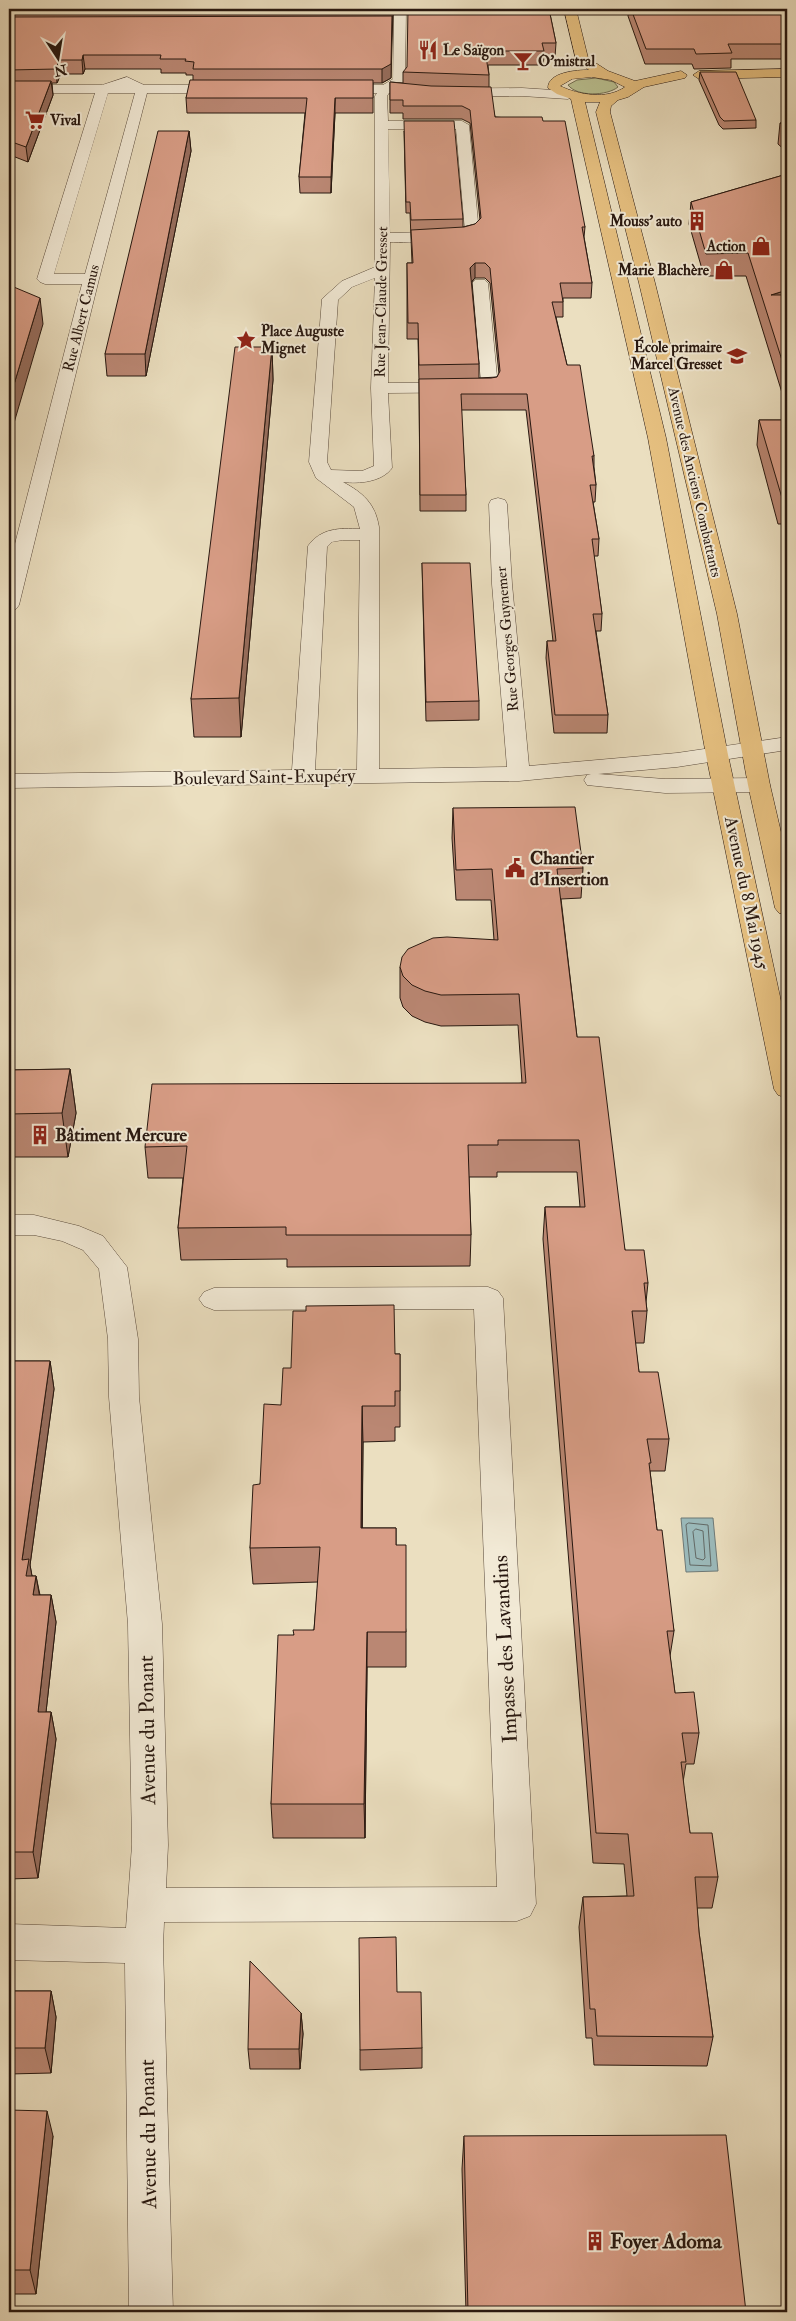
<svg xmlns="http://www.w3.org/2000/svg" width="796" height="2321" font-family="'IM FELL Double Pica',serif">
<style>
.green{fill:#bac191;stroke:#716c50}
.water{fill:#9bbabb;stroke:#6d7977}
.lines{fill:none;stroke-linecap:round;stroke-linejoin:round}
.shore{stroke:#626966;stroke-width:1}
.minor-casing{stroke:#594a3c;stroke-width:1}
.major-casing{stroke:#281810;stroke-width:1}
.minor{fill:#f2ead6;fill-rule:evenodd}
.major{fill:#e6c080;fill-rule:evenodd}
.wall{fill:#ba8773;stroke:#281810;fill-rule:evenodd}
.shaded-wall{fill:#976e5e;stroke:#281810}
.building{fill:#d89d86;stroke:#281810}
.labels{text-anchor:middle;stroke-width:4;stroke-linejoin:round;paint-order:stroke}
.far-poi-label{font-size:15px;font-weight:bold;fill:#281810;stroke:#f2ead6;text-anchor:start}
.far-street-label{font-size:15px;fill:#281810;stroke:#f2ead6}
.street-label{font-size:18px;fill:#281810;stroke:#f2ead6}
.poi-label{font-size:18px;font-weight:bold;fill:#281810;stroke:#f2ead6;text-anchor:start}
.near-street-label{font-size:21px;fill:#281810;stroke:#f2ead6}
.near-poi-label{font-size:21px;font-weight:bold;fill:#281810;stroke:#f2ead6;text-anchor:start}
</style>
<rect width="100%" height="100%" fill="#ebdfc0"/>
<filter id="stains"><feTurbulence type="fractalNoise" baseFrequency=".004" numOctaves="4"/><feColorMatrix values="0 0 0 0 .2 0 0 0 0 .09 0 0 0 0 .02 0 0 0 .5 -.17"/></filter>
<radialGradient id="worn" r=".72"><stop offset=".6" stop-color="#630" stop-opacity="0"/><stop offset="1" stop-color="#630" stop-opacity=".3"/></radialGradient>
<path class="green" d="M 596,78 L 614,82 L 618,87 C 607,96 577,97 568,85 L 577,80 Z"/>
<path class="water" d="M 681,1518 L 713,1518 L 718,1571 L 686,1572 Z"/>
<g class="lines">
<g class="shore">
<path d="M 689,1523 L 708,1525 L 711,1566 L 690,1565 L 686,1525 Z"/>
<path d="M 696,1529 L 703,1531 L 705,1558 L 703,1560 L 696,1558 L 693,1532 Z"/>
</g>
<defs>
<g id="minor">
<path d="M 394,9 L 406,9 L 405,81 L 398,87 L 414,89 L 522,88 L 568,91 L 574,95 L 568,99 L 522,96 L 414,97 L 389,93 L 387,96 L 388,121 L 462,121 L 469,125 L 479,233 C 470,246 407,242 390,242 L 388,383 L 481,382 L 472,283 L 475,280 L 485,280 L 488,283 L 498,387 L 496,391 L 490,392 L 388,393 L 392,468 C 382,482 359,484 343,482 C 363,493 375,503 379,527 L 379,769 L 507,767 L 492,584 L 489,504 L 491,500 L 498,498 L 505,500 L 507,504 L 512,584 L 529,766 L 677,753 L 787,737 L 787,750 L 677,767 L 598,774 L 665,779 L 759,778 L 767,780 L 770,785 L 767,790 L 759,792 L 665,793 L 587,785 L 584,780 L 587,775 L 591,774 L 519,781 L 9,788 L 9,774 L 292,770 L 308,546 C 321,528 339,528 360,529 L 354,507 L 316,478 L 309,462 L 322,299 L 342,281 L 375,267 L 375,96 L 377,93 L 335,93 L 329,89 L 335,85 L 383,85 L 393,79 ZM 388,129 L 456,129 L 465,231 L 390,233 ZM 375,278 L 371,388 L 374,466 L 362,471 L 331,470 L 327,462 L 338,300 L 352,287 ZM 343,540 L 360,540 L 357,770 L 315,770 L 327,547 L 332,542 Z"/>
<path d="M 127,77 L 144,85 L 225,85 L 231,89 L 225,93 L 147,93 L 99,279 L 19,605 L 16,609 L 9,611 L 9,567 L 82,284 L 45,284 L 40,282 L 37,279 L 95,93 L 9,93 L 9,85 L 102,85 ZM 108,93 L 135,93 L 85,274 L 54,274 Z"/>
<path d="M 9,1215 L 34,1215 L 79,1226 L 103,1236 L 127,1267 L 138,1339 L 139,1397 L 162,1624 L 168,1845 L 166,1888 L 497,1887 L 474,1309 L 214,1310 L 204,1306 L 199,1299 L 204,1292 L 214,1288 L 488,1287 L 498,1291 L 503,1298 L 536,1904 L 530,1916 L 517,1921 L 164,1922 L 163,1946 L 173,2312 L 129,2312 L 125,1963 L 9,1960 L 9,1924 L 126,1928 L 132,1845 L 128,1624 L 109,1397 L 108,1339 L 99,1269 L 83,1250 L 62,1241 L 34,1235 L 9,1235 Z"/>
</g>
<g id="major">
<path d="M 564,9 L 576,9 L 588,58 L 608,71 L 635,81 L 681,71 L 687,75 L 685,78 L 644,87 L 628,97 L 618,100 L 611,106 L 610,112 L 655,283 L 737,614 L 770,785 L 787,858 L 787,915 L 779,913 L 775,908 L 748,785 L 717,614 L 639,283 L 596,112 L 600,102 L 585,102 L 666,438 L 728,755 L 787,1029 L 787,1098 L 778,1095 L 774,1089 L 706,755 L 648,438 L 571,99 L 557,94 L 548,88 C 548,72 577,70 589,70 L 576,60 ZM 592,77 L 611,80 L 625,87 C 607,100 579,95 560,86 L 572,79 Z"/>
<path d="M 787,69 L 787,77 L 699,79 L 693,75 L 699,71 Z"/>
</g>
</defs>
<use href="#minor" class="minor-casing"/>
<use href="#major" class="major-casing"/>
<use href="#minor" class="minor"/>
<use href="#major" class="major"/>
</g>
<g class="wall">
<path d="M 9,9 L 393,9 L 391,78 L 382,83 L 373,83 L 373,113 L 335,113 L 331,193 L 300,193 L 299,177 L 305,113 L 187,113 L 186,98 L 193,80 L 193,75 L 186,75 L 186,73 L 161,73 L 161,69 L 85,69 L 83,74 L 61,74 L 57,83 L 52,83 L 53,95 L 28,162 L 10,155 L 9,159 Z"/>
<path d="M 549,9 L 556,43 L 555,57 L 544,57 L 543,65 L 488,65 L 489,75 L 489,87 L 495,117 L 543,121 L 585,227 L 584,237 L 592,283 L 591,298 L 563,298 L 563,317 L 556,317 L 567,365 L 594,456 L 594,467 L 596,485 L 595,502 L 593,502 L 599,539 L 598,556 L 594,556 L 602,614 L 601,631 L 596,631 L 608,715 L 607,733 L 554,733 L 546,658 L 547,641 L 553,641 L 526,410 L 461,410 L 466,495 L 466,511 L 420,511 L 419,381 L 418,339 L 407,339 L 407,263 L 412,263 L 410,213 L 406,213 L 404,131 L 463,219 L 463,227 L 475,224 L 480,220 L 470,123 L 462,119 L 403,119 L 403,113 L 390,113 L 390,82 L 403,83 L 403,72 ZM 475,278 L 485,278 L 490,283 L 499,374 L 497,377 L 479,378 L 479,364 L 472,282 Z"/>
<path d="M 628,9 L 787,9 L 787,59 L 731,59 L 731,68 L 694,69 L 692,64 L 645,64 L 628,16 Z"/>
<path d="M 700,72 L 756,120 L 756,128 L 723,129 L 719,125 L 699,80 Z"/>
<path d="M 780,123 L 787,123 L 787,152 L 778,144 Z"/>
<path d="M 189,131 L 191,151 L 146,376 L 107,376 L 105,354 Z"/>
<path d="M 787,174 L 787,409 L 746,276 L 704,276 L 689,224 L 691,202 Z"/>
<path d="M 272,347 L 273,380 L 241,737 L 194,737 L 191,699 Z"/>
<path d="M 759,420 L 787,420 L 787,524 L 778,524 L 757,445 Z"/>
<path d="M 422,563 L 479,701 L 479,720 L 426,721 Z"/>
<path d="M 453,808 L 583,868 L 581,898 L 561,899 L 577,1037 L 625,1250 L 648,1283 L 646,1302 L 647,1311 L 644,1343 L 635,1343 L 639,1372 L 669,1439 L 665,1471 L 650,1471 L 657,1530 L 674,1631 L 670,1656 L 675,1693 L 699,1733 L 694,1764 L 686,1764 L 683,1782 L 690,1833 L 718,1877 L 712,1908 L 697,1908 L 699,1932 L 713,2037 L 707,2066 L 594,2065 L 592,2038 L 586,2038 L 579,1927 L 583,1897 L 627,1896 L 624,1864 L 593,1863 L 543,1239 L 545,1207 L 580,1207 L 577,1172 L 497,1172 L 497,1177 L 469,1177 L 471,1235 L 470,1266 L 287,1267 L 287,1259 L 181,1260 L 178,1228 L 183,1178 L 148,1178 L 145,1147 L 522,1083 L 518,1025 L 441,1026 L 425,1022 L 412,1016 L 403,1007 L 400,998 L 400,967 L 494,940 L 491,900 L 456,900 L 452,838 Z"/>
<path d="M 70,1069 L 76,1113 L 68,1157 L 9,1157 L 9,1070 Z"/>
<path d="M 395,1354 L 400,1354 L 400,1427 L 395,1427 L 395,1441 L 363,1442 L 362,1528 L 396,1528 L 396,1545 L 406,1632 L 406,1667 L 367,1667 L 365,1838 L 273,1838 L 271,1804 L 293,1635 L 314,1630 L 318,1582 L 253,1584 L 250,1548 L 260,1484 L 291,1368 Z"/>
<path d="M 9,1361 L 50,1361 L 54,1389 L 30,1565 L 32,1576 L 36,1576 L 40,1595 L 51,1595 L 56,1622 L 46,1712 L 51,1712 L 56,1739 L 38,1878 L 9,1879 Z"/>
<path d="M 9,1991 L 51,1991 L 56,2017 L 51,2073 L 9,2074 Z"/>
<path d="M 397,1992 L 422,2048 L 422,2068 L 360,2070 L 360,2050 Z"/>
<path d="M 301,2013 L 303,2034 L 300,2069 L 250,2069 L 248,2049 Z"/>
<path d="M 9,2110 L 53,2136 L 36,2294 L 9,2294 Z"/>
<path d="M 464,2136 L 746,2312 L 466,2312 L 462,2169 Z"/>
</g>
<g class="shaded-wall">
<path d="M 392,16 L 391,78 L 382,83 L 382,69 Z"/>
<path d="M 83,55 L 85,69 L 83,74 L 82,60 Z"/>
<path d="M 59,60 L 61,74 L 57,83 L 56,69 Z"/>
<path d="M 51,81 L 53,95 L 28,162 L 26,147 Z"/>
<path d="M 335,98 L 335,113 L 331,193 L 331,177 Z"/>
<path d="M 189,131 L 191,151 L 146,376 L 145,354 Z"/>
<path d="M 9,143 L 10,155 L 9,159 Z"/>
<path d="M 475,263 L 475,278 L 470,283 L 470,268 Z"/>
<path d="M 787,290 L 787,313 L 771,295 Z"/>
<path d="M 40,298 L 43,324 L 9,440 L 9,401 Z"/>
<path d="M 272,347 L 273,380 L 241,737 L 239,698 Z"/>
<path d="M 70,1069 L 76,1113 L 68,1157 L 62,1113 Z"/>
<path d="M 50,1361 L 54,1389 L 30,1565 L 34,1587 L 31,1604 L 22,1560 Z"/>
<path d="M 362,1406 L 363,1442 L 362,1564 L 361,1528 Z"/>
<path d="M 36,1576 L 41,1604 L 33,1595 Z"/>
<path d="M 51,1595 L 56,1622 L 43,1739 L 38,1712 Z"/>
<path d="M 367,1632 L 367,1667 L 365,1838 L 364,1804 Z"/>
<path d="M 51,1712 L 56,1739 L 38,1878 L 33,1852 Z"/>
<path d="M 51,1991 L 56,2017 L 51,2073 L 45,2048 Z"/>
<path d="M 301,2013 L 303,2034 L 300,2069 L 299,2049 Z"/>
<path d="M 47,2111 L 53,2136 L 36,2294 L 30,2270 Z"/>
</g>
<g class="building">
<path d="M 408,9 L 549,9 L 556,43 L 542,43 L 544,51 L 485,51 L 489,75 L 403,72 L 407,67 Z"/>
<path d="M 631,9 L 787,9 L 787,44 L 728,44 L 732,53 L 696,54 L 694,49 L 646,49 Z"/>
<path d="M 392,16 L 391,64 L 382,69 L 193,69 L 194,62 L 185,61 L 186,59 L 160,59 L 161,55 L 83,55 L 82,60 L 59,60 L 56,69 L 9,70 L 9,17 Z"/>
<path d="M 700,72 L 736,72 L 756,120 L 724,121 L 720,117 Z"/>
<path d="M 190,80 L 373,80 L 373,98 L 335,98 L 331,177 L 299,177 L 307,98 L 186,98 Z"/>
<path d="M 9,81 L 51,81 L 26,147 L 9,141 Z"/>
<path d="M 390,82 L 431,86 L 491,87 L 495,117 L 542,117 L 543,121 L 565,121 L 585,227 L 582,227 L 592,283 L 560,283 L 563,302 L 552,302 L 567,365 L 580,365 L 594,456 L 592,456 L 596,485 L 590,485 L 599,539 L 592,539 L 602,614 L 593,614 L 608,715 L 555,715 L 547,641 L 556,641 L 527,394 L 461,394 L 466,495 L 420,495 L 419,379 L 491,378 L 497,377 L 500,371 L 490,268 L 485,263 L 475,263 L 470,268 L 479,364 L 419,365 L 418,323 L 408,323 L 407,263 L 413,263 L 411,230 L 464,227 L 475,224 L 481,218 L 470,110 L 462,106 L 403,106 L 403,100 L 390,100 Z"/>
<path d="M 404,121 L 454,121 L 463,219 L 411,220 L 410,202 L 406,202 Z"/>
<path d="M 780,123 L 787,123 L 787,129 Z"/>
<path d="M 158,131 L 189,131 L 145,354 L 105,354 Z"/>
<path d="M 787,174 L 787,290 L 771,295 L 787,295 L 787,376 L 748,253 L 706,254 L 691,202 Z"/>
<path d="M 9,285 L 40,298 L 9,401 Z"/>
<path d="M 235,347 L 272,347 L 239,698 L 191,699 Z"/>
<path d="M 759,420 L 787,420 L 787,498 L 782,498 Z"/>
<path d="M 422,563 L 470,563 L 479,701 L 426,702 Z"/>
<path d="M 575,807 L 583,868 L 557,869 L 577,1037 L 599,1037 L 625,1250 L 644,1250 L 648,1283 L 644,1283 L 647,1311 L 632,1311 L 639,1372 L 658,1372 L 669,1439 L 647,1439 L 651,1463 L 649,1463 L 657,1530 L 662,1530 L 674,1631 L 667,1631 L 675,1693 L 694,1692 L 699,1733 L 682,1733 L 686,1762 L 681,1762 L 690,1833 L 712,1833 L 718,1877 L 695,1877 L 699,1932 L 713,2037 L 597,2036 L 595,2009 L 590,2009 L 583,1897 L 634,1896 L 628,1834 L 596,1833 L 545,1207 L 585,1207 L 579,1140 L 498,1140 L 498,1145 L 468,1145 L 471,1235 L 286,1235 L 286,1227 L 178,1228 L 187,1146 L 145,1147 L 152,1084 L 526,1083 L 519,994 L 441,995 L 425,991 L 412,985 L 403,976 L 400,967 L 402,957 L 408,949 L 433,938 L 447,937 L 498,940 L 492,869 L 456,870 L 453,808 Z"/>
<path d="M 70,1069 L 62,1113 L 9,1114 L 9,1070 Z"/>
<path d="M 394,1305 L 395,1354 L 400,1354 L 400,1391 L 395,1391 L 395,1406 L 362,1406 L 361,1528 L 396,1528 L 396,1545 L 406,1545 L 406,1632 L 367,1632 L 364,1804 L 271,1804 L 278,1635 L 294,1635 L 293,1630 L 314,1630 L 320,1547 L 250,1548 L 253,1485 L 260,1484 L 264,1404 L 281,1405 L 283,1368 L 291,1368 L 293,1311 L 306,1311 L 306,1306 Z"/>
<path d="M 9,1361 L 50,1361 L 22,1560 L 29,1559 L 26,1576 L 36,1576 L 33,1595 L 51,1595 L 38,1712 L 51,1712 L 33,1852 L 9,1852 Z"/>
<path d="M 396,1937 L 397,1992 L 421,1992 L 422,2048 L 360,2050 L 359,1938 Z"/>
<path d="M 250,1961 L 301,2013 L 299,2049 L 248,2049 Z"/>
<path d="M 9,1991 L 51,1991 L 45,2048 L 9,2048 Z"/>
<path d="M 9,2110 L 47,2111 L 30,2270 L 9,2270 Z"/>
<path d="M 726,2135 L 746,2312 L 468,2312 L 464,2136 Z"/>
</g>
<defs>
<symbol id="restaurant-bare" viewBox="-9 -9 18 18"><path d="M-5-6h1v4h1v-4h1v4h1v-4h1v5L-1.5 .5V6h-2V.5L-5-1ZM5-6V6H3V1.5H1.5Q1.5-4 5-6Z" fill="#8f2418" stroke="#f2ead6" stroke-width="2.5" paint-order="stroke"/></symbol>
<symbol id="bar-bare" viewBox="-9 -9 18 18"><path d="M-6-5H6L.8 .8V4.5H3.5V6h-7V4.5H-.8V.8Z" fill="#8f2418" stroke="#f2ead6" stroke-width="2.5" paint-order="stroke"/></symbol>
<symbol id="supermarket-bare" viewBox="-9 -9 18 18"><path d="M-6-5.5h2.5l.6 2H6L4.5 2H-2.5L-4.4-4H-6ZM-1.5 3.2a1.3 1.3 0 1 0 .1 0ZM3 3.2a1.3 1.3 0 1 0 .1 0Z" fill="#8f2418" stroke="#f2ead6" stroke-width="2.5" paint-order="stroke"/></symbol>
<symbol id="building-bare" viewBox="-9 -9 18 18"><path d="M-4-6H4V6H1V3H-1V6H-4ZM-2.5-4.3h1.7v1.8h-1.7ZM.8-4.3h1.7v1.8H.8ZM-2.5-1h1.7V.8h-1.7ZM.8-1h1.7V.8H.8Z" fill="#8f2418" stroke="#f2ead6" stroke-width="2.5" paint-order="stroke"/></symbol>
<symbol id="shop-bare" viewBox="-9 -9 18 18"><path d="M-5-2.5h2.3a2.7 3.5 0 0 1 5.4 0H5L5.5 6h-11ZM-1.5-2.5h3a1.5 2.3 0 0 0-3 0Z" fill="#8f2418" stroke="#f2ead6" stroke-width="2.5" paint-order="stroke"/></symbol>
<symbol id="sight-bare" viewBox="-9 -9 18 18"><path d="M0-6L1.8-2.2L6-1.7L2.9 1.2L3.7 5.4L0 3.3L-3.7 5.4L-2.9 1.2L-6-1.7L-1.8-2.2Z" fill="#8f2418" stroke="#f2ead6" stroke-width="2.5" paint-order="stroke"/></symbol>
<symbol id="school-bare" viewBox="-9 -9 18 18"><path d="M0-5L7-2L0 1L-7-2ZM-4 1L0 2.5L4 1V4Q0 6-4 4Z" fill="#8f2418" stroke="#f2ead6" stroke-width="2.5" paint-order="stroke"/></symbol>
<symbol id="civic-bare" viewBox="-9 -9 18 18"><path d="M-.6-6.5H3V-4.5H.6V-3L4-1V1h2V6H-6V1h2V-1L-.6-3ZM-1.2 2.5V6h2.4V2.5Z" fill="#8f2418" stroke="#f2ead6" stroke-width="2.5" paint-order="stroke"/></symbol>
</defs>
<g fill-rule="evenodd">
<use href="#restaurant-bare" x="414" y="36" width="28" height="28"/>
<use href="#bar-bare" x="509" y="47" width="28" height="28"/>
<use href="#supermarket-bare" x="21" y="106" width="28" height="28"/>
<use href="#building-bare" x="683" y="207" width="28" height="28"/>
<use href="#shop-bare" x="747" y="232" width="28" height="28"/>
<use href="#shop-bare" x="710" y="256" width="28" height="28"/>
<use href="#sight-bare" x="232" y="326" width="28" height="28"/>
<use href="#school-bare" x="723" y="342" width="28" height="28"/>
<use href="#civic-bare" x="501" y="854" width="28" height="28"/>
<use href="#building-bare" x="26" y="1121" width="28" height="28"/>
<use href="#building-bare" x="581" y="2227" width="28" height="28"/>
</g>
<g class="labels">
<g class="far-poi-label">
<text x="443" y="55">Le Saïgon</text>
<text x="538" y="66">O'mistral</text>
<text x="50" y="125">Vival</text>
<text x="682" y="226" text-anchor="end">Mouss' auto</text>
<text x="746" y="251" text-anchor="end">Action</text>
<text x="709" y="275" text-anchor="end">Marie Blachère</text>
<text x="261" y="336">Place Auguste<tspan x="261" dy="17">Mignet</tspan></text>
<text x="722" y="352" text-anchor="end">École primaire<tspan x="722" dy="17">Marcel Gresset</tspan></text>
</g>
<g class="far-street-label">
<text transform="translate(381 302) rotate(-89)" y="5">Rue Jean-Claude Gresset</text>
<text transform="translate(81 318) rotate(-76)" y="5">Rue Albert Camus</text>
<text transform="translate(695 482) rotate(77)" y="5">Avenue des Anciens Combattants</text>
<text transform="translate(507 639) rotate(-95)" y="5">Rue Georges Guynemer</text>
</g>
<g class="street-label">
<text transform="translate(264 777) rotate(-1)" y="6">Boulevard Saint-Exupéry</text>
<text transform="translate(747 893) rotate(78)" y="6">Avenue du 8 Mai 1945</text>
</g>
<g class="poi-label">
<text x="530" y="864">Chantier<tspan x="530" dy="21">d'Insertion</tspan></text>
<text x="55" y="1141">Bâtiment Mercure</text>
</g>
<g class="near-street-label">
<text transform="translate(505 1649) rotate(-93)" y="7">Impasse des Lavandins</text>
<text transform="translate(147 1730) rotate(-91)" y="7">Avenue du Ponant</text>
<text transform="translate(148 2134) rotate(-91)" y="7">Avenue du Ponant</text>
</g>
<g class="near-poi-label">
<text x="610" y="2248">Foyer Adoma</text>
</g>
</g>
<rect width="796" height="2321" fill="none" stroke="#ebdfc0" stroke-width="30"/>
<rect x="10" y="10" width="776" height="2301" fill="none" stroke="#281810" stroke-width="2.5"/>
<rect x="15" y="15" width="766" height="2291" fill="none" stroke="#281810"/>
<g transform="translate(58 58) rotate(168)" stroke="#f2ead6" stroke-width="4" paint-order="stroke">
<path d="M0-4L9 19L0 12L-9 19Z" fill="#281810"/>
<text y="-8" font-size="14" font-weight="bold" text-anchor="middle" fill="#281810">N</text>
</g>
<rect width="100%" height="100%" filter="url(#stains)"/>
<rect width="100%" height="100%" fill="url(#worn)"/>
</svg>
